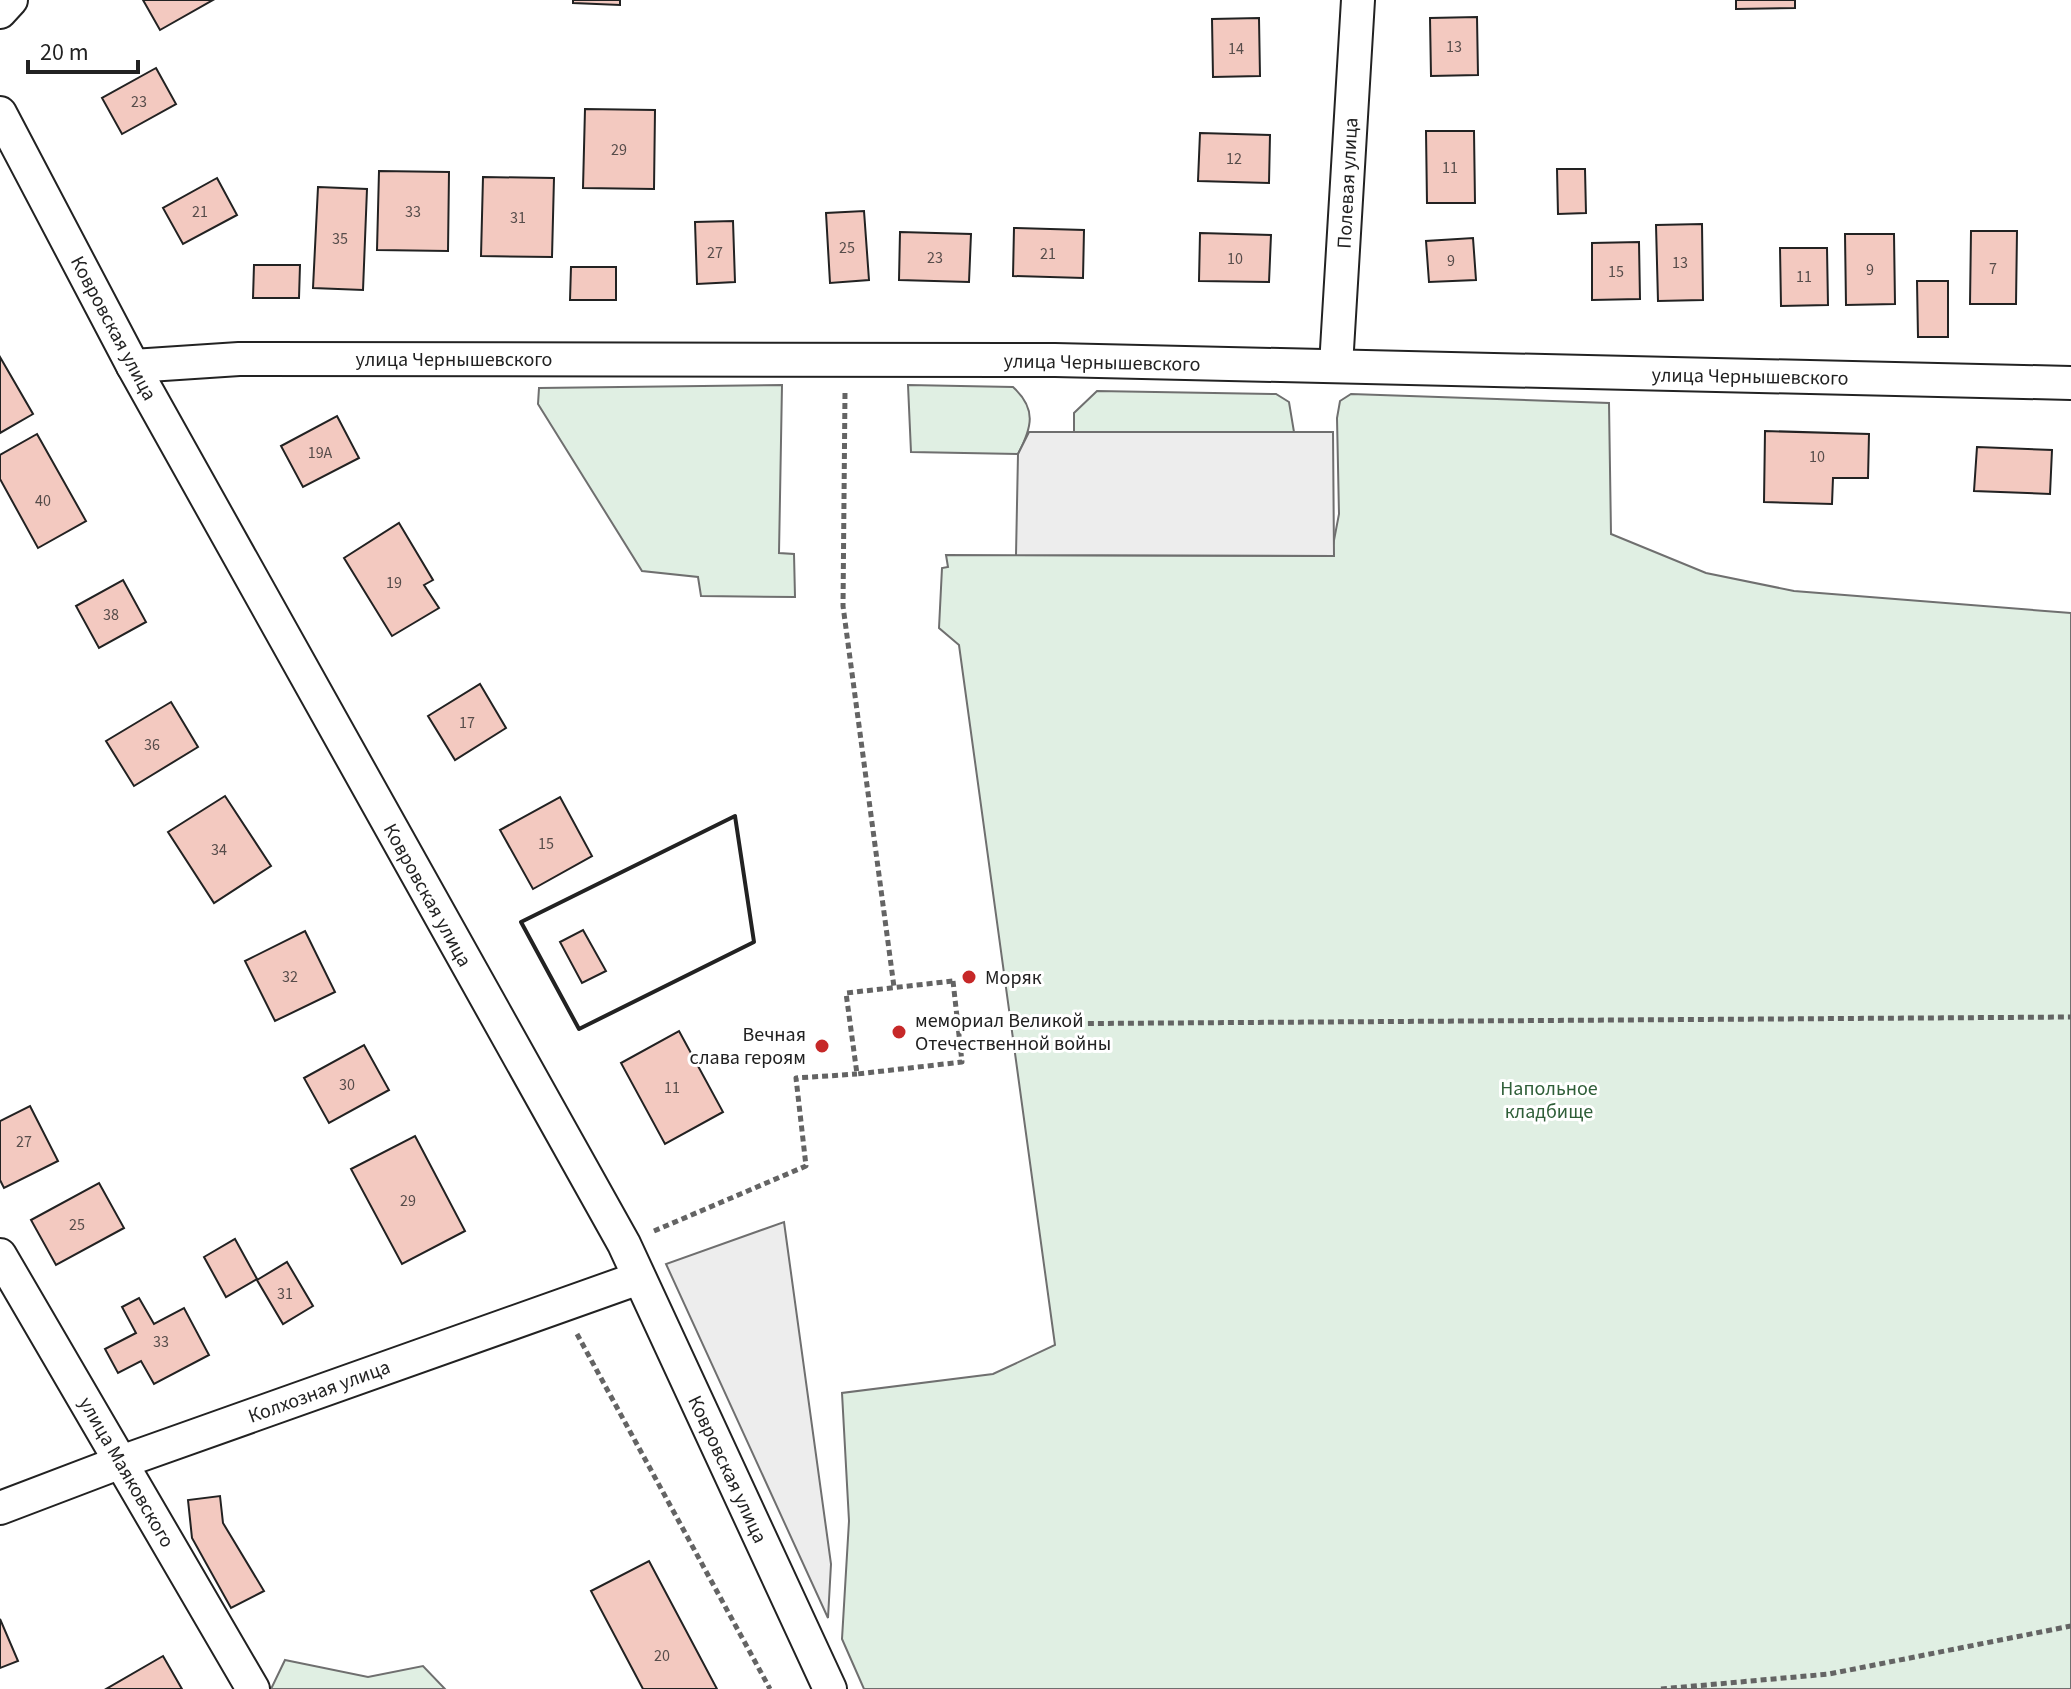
<svg xmlns="http://www.w3.org/2000/svg" width="2071" height="1689" font-family="'Source Sans 3',sans-serif">
<style>
.green{fill:#e0efe3;stroke:#6f6f6f;stroke-width:2}
.parking{fill:#ededed;stroke:#6f6f6f;stroke-width:2}
.building{fill:#f3c9c0;stroke:#222;stroke-width:2}
.lines{fill:none;stroke-linecap:round;stroke-linejoin:round}
.minor-casing{stroke:#222;stroke-width:36}
.path{stroke:#646464;stroke-width:5;stroke-dasharray:6 4;stroke-linecap:butt}
.minor{stroke:#fff;stroke-width:32}
.wall{stroke:#222;stroke-width:4}
.poi-dot{fill:#c62828;stroke:#fff;stroke-width:3}
.labels{text-anchor:middle;stroke-width:6;stroke-linejoin:round;paint-order:stroke}
.number-label{font-size:16px;fill:#564c4a}
.street-label{font-size:20px;fill:#222;stroke:#fff}
.poi-label{font-size:20px;fill:#222;stroke:#fff;text-anchor:start}
.park-label{font-size:20px;fill:#2f5e38;stroke:#fff}
</style>
<rect width="100%" height="100%" fill="#fff"/>
<g class="green">
<path d="M 782,385 L 779,553 L 794,554 L 795,597 L 701,596 L 698,577 L 642,571 L 538,404 L 539,388 Z"/>
<path d="M 908,385 L 1013,387 C 1037,409 1032,427 1018,454 L 911,452 Z"/>
<path d="M 1097,391 L 1276,394 L 1289,402 L 1294,432 L 1074,432 L 1074,413 Z"/>
<path d="M 1351,394 L 1609,403 L 1611,534 L 1706,573 L 1794,591 L 2071,613 L 2071,1689 L 864,1689 L 842,1639 L 849,1521 L 842,1393 L 993,1374 L 1055,1345 L 959,645 L 939,628 L 942,568 L 948,567 L 946,555 L 1331,556 L 1339,514 L 1337,418 L 1340,401 Z"/>
<path d="M 285,1660 L 368,1677 L 423,1666 L 445,1689 L 271,1689 Z"/>
</g>
<g class="parking">
<path d="M 1029,432 L 1333,432 L 1334,556 L 1016,555 L 1018,454 Z"/>
<path d="M 784,1222 L 831,1564 L 828,1618 L 666,1264 Z"/>
</g>
<g class="building">
<path d="M 143,0 L 213,0 L 160,30 Z"/>
<path d="M 573,0 L 620,0 L 620,5 L 573,3 Z"/>
<path d="M 1736,0 L 1795,0 L 1795,8 L 1736,9 Z"/>
<path d="M 1477,17 L 1478,75 L 1431,76 L 1430,18 Z"/>
<path d="M 1259,18 L 1260,76 L 1213,77 L 1212,19 Z"/>
<path d="M 156,68 L 176,104 L 122,134 L 102,98 Z"/>
<path d="M 585,109 L 655,110 L 654,189 L 583,188 Z"/>
<path d="M 1426,131 L 1474,131 L 1475,203 L 1427,203 Z"/>
<path d="M 1200,133 L 1270,135 L 1269,183 L 1198,181 Z"/>
<path d="M 1557,169 L 1585,169 L 1586,213 L 1558,214 Z"/>
<path d="M 379,171 L 449,172 L 448,251 L 377,250 Z"/>
<path d="M 483,177 L 554,178 L 552,257 L 481,256 Z"/>
<path d="M 217,178 L 237,215 L 183,244 L 163,208 Z"/>
<path d="M 318,187 L 367,189 L 363,290 L 313,288 Z"/>
<path d="M 864,211 L 869,280 L 830,283 L 826,213 Z"/>
<path d="M 733,221 L 735,282 L 697,284 L 695,222 Z"/>
<path d="M 1702,224 L 1703,300 L 1658,301 L 1656,225 Z"/>
<path d="M 1014,228 L 1084,230 L 1083,278 L 1013,276 Z"/>
<path d="M 1971,231 L 2017,231 L 2016,304 L 1970,304 Z"/>
<path d="M 900,232 L 971,234 L 969,282 L 899,280 Z"/>
<path d="M 1200,233 L 1271,235 L 1269,282 L 1199,281 Z"/>
<path d="M 1845,234 L 1894,234 L 1895,304 L 1846,305 Z"/>
<path d="M 1473,238 L 1476,280 L 1429,282 L 1426,241 Z"/>
<path d="M 1639,242 L 1640,299 L 1592,300 L 1592,243 Z"/>
<path d="M 1780,248 L 1827,248 L 1828,305 L 1781,306 Z"/>
<path d="M 254,265 L 300,265 L 299,298 L 253,298 Z"/>
<path d="M 571,267 L 616,267 L 616,300 L 570,300 Z"/>
<path d="M 1917,281 L 1948,281 L 1948,337 L 1918,337 Z"/>
<path d="M 0,357 L 33,414 L 0,433 Z"/>
<path d="M 337,416 L 359,458 L 303,487 L 281,446 Z"/>
<path d="M 1765,431 L 1869,434 L 1868,478 L 1833,478 L 1832,504 L 1764,502 Z"/>
<path d="M 37,434 L 86,521 L 38,548 L 0,479 L 0,455 Z"/>
<path d="M 1977,447 L 2052,450 L 2050,494 L 1974,491 Z"/>
<path d="M 399,523 L 433,580 L 424,585 L 439,608 L 392,636 L 344,558 Z"/>
<path d="M 123,580 L 146,622 L 99,648 L 76,606 Z"/>
<path d="M 480,684 L 506,728 L 455,760 L 428,716 Z"/>
<path d="M 171,702 L 198,747 L 134,786 L 106,741 Z"/>
<path d="M 225,796 L 271,866 L 214,903 L 168,832 Z"/>
<path d="M 560,797 L 592,856 L 533,889 L 500,830 Z"/>
<path d="M 583,930 L 606,971 L 582,983 L 560,942 Z"/>
<path d="M 305,931 L 335,992 L 275,1021 L 245,961 Z"/>
<path d="M 679,1031 L 723,1112 L 665,1144 L 621,1063 Z"/>
<path d="M 364,1045 L 389,1090 L 329,1123 L 304,1078 Z"/>
<path d="M 30,1106 L 58,1161 L 4,1188 L 0,1180 L 0,1121 Z"/>
<path d="M 415,1136 L 465,1231 L 402,1264 L 351,1169 Z"/>
<path d="M 99,1183 L 124,1228 L 56,1265 L 31,1220 Z"/>
<path d="M 235,1239 L 257,1279 L 226,1297 L 204,1257 Z"/>
<path d="M 287,1262 L 313,1306 L 283,1324 L 257,1280 Z"/>
<path d="M 139,1298 L 154,1324 L 184,1308 L 209,1355 L 154,1384 L 141,1361 L 118,1373 L 105,1349 L 136,1333 L 122,1307 Z"/>
<path d="M 220,1496 L 223,1523 L 264,1591 L 231,1608 L 192,1538 L 188,1500 Z"/>
<path d="M 649,1561 L 717,1689 L 643,1689 L 591,1591 Z"/>
<path d="M 0,1619 L 18,1661 L 0,1668 Z"/>
<path d="M 163,1656 L 182,1689 L 106,1689 Z"/>
</g>
<g class="lines">
<defs>
<g id="minor">
<path d="M 0,12 L 11,0"/>
<path d="M 0,113 L 133,366 L 624,1244 L 830,1689"/>
<path d="M 133,366 L 239,359 L 1055,360 L 2071,383"/>
<path d="M 1336,366 L 1358,0"/>
<path d="M 0,1255 L 253,1689"/>
<path d="M 0,1508 L 121,1462 L 639,1278"/>
</g>
</defs>
<use href="#minor" class="minor-casing"/>
<g class="path">
<path d="M 845,393 L 843,606 L 894,987"/>
<path d="M 953,981 L 962,1062 L 857,1074 L 846,993 Z"/>
<path d="M 958,1027 L 1016,1024 L 2071,1017"/>
<path d="M 654,1231 L 806,1166 L 796,1078 L 857,1074"/>
<path d="M 577,1334 L 770,1689"/>
<path d="M 1661,1689 L 1829,1674 L 2071,1626"/>
</g>
<use href="#minor" class="minor"/>
<path class="wall" d="M 735,816 L 754,942 L 579,1029 L 521,922 Z"/>
</g>
<g class="poi-dot">
<circle cx="969" cy="977" r="8"/>
<circle cx="899" cy="1032" r="8"/>
<circle cx="822" cy="1046" r="8"/>
</g>
<g class="labels">
<g class="number-label">
<text x="1454" y="52">13</text>
<text x="1236" y="54">14</text>
<text x="139" y="107">23</text>
<text x="619" y="155">29</text>
<text x="1234" y="164">12</text>
<text x="1450" y="173">11</text>
<text x="200" y="217">21</text>
<text x="413" y="217">33</text>
<text x="518" y="223">31</text>
<text x="340" y="244">35</text>
<text x="847" y="253">25</text>
<text x="715" y="258">27</text>
<text x="1048" y="259">21</text>
<text x="935" y="263">23</text>
<text x="1235" y="264">10</text>
<text x="1451" y="266">9</text>
<text x="1680" y="268">13</text>
<text x="1993" y="274">7</text>
<text x="1870" y="275">9</text>
<text x="1616" y="277">15</text>
<text x="1804" y="282">11</text>
<text x="320" y="458">19А</text>
<text x="1817" y="462">10</text>
<text x="43" y="506">40</text>
<text x="394" y="588">19</text>
<text x="111" y="620">38</text>
<text x="467" y="728">17</text>
<text x="152" y="750">36</text>
<text x="546" y="849">15</text>
<text x="219" y="855">34</text>
<text x="290" y="982">32</text>
<text x="347" y="1090">30</text>
<text x="672" y="1093">11</text>
<text x="24" y="1147">27</text>
<text x="408" y="1206">29</text>
<text x="77" y="1230">25</text>
<text x="285" y="1299">31</text>
<text x="161" y="1347">33</text>
<text x="662" y="1661">20</text>
</g>
<g class="street-label">
<text transform="translate(1347 183) rotate(-87)" y="7">Полевая улица</text>
<text transform="translate(114 328) rotate(62)" y="7">Ковровская улица</text>
<text x="454" y="366">улица Чернышевского</text>
<text transform="translate(1102 362) rotate(1)" y="7">улица Чернышевского</text>
<text transform="translate(1750 376) rotate(1)" y="7">улица Чернышевского</text>
<text transform="translate(428 895) rotate(61)" y="7">Ковровская улица</text>
<text transform="translate(319 1391) rotate(-20)" y="7">Колхозная улица</text>
<text transform="translate(728 1469) rotate(65)" y="7">Ковровская улица</text>
<text transform="translate(127 1472) rotate(60)" y="7">улица Маяковского</text>
</g>
<g class="poi-label">
<text x="985" y="984">Моряк</text>
<text x="915" y="1027">мемориал Великой<tspan x="915" dy="23">Отечественной войны</tspan></text>
<text x="806" y="1041" text-anchor="end">Вечная<tspan x="806" dy="23">слава героям</tspan></text>
</g>
<g class="park-label">
<text x="1549" y="1095">Напольное<tspan x="1549" dy="23">кладбище</tspan></text>
</g>
</g>
<path d="M28 60v12h110v-12" fill="none" stroke="#222222" stroke-width="4"/>
<text x="40" y="60" font-size="24" fill="#222222" stroke="#ffffff" stroke-width="6" paint-order="stroke">20 m</text>
</svg>
